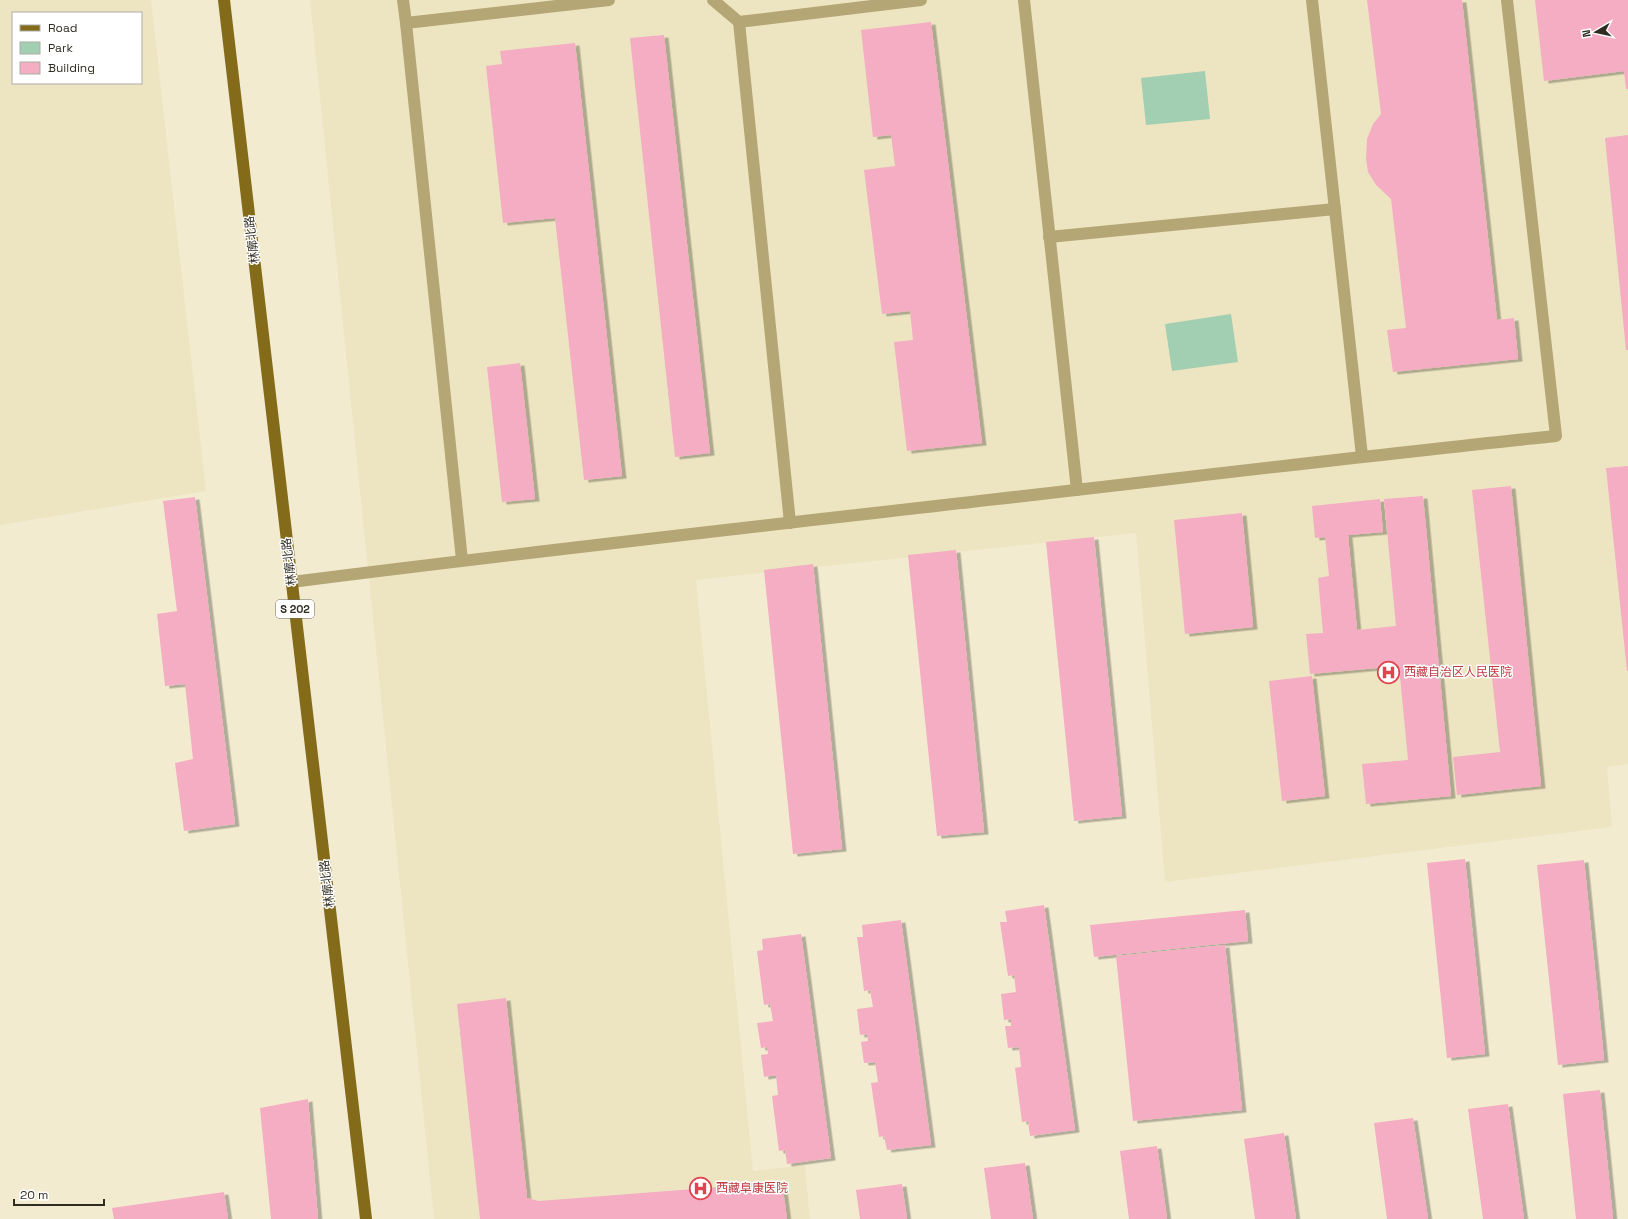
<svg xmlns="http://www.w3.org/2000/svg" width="1628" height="1219" font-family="'Space Grotesk','Noto Sans SC',sans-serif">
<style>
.built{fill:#ede5c1;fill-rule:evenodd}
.green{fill:#a2ceb1}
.building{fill:#f4adc3;filter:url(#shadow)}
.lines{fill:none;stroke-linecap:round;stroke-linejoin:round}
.lane{stroke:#b5a676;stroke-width:12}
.primary{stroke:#836b19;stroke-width:12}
.labels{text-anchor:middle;stroke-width:3;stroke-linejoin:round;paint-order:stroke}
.shield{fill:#fff;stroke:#6d6b64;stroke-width:1}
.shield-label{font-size:11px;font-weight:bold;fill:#2f2c21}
.street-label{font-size:12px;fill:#2f2c21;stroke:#fff}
.health-label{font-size:12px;fill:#be3a42;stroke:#fff;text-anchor:start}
</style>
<defs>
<filter id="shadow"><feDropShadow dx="4.5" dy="2.5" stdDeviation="0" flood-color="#0004"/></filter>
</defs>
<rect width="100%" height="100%" fill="#f2ebd0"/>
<g class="built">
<path d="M 0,0 L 151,0 L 206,491 L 0,525 ZM 13,13 L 141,13 L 141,83 L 13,83 Z"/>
<path d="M 310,0 L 1628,0 L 1628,764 L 1607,767 L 1612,827 L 1165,882 L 1136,533 L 696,580 L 753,1171 L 805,1165 L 810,1219 L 434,1219 Z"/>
</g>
<g class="green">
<path d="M 1205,71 L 1210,119 L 1146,125 L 1141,78 Z"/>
<path d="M 1231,314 L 1238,362 L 1172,371 L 1165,324 Z"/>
</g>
<g class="building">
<path d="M 1367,0 L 1462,0 L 1497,320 L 1514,318 L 1518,359 L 1393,372 L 1387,330 L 1406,328 L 1391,199 L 1376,185 L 1368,172 L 1366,159 L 1367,139 L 1373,124 L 1381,114 Z"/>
<path d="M 1535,0 L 1628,0 L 1628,89 L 1626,89 L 1624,71 L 1544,81 Z"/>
<path d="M 931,22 L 982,443 L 907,451 L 894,342 L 913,340 L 910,311 L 882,314 L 864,170 L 895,166 L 891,135 L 873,137 L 861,30 Z"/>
<path d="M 664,35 L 710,453 L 675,457 L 630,38 Z"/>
<path d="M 575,43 L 622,476 L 584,480 L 555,218 L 503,223 L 486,66 L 502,64 L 500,51 Z"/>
<path d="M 1628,135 L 1628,350 L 1626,350 L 1605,138 Z"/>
<path d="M 520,363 L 535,499 L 502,502 L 487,367 Z"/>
<path d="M 1628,466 L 1628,671 L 1627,671 L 1606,468 Z"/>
<path d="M 1511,486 L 1541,786 L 1457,795 L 1453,757 L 1500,752 L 1472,490 Z"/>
<path d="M 1423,496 L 1451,796 L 1366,804 L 1362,764 L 1408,760 L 1399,666 L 1310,674 L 1306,634 L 1323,633 L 1318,578 L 1329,576 L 1325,537 L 1315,538 L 1312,506 L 1380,499 L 1383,532 L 1348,535 L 1357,630 L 1396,626 L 1384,499 Z"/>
<path d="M 195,497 L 235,824 L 184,831 L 175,763 L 193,759 L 185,684 L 165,686 L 157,614 L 177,611 L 163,501 Z"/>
<path d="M 1242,513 L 1253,627 L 1185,634 L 1174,520 Z"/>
<path d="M 1094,537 L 1122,816 L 1074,821 L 1046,542 Z"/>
<path d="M 956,550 L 984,832 L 937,836 L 908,555 Z"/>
<path d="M 813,564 L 842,849 L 793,854 L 764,570 Z"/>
<path d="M 1312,676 L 1325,796 L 1282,801 L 1269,681 Z"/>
<path d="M 1465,859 L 1485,1054 L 1447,1058 L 1427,863 Z"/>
<path d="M 1584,860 L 1604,1060 L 1558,1065 L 1537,865 Z"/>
<path d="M 1044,905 L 1075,1130 L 1030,1136 L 1028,1121 L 1022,1122 L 1015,1068 L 1021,1067 L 1019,1047 L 1008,1048 L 1005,1026 L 1011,1026 L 1011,1019 L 1004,1020 L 1001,994 L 1016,992 L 1014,975 L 1008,976 L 1000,922 L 1007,922 L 1005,911 Z"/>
<path d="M 1245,910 L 1248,941 L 1094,957 L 1090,925 Z"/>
<path d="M 901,920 L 931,1145 L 887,1150 L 884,1136 L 879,1137 L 871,1083 L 878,1082 L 875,1062 L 864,1063 L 861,1042 L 868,1041 L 867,1034 L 860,1035 L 857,1009 L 873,1007 L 870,990 L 864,991 L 857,937 L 863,937 L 862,925 Z"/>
<path d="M 801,934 L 831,1158 L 787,1164 L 785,1150 L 779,1151 L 772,1096 L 778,1095 L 776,1075 L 764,1077 L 761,1055 L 768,1054 L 767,1047 L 761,1048 L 757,1023 L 773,1021 L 770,1004 L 764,1005 L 757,951 L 763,950 L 762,939 Z"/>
<path d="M 1225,945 L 1242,1110 L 1133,1121 L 1116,956 Z"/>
<path d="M 506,998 L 527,1198 L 539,1201 L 782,1182 L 787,1219 L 480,1219 L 457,1004 Z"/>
<path d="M 1600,1090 L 1613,1219 L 1576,1219 L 1563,1094 Z"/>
<path d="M 308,1099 L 318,1219 L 271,1219 L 260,1108 Z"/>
<path d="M 1508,1104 L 1524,1219 L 1483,1219 L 1468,1109 Z"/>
<path d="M 1413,1118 L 1428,1219 L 1387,1219 L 1374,1123 Z"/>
<path d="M 1284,1133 L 1296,1219 L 1255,1219 L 1244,1139 Z"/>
<path d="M 1157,1146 L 1167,1219 L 1129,1219 L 1120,1151 Z"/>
<path d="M 1025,1163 L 1033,1219 L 991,1219 L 984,1168 Z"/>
<path d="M 902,1184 L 907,1219 L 860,1219 L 856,1190 Z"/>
<path d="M 224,1192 L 228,1219 L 114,1219 L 112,1208 Z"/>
</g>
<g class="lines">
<g class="lane">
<path d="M 403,0 L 406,23"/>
<path d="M 713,0 L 739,22 L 921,0"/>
<path d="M 1024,0 L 1077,490"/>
<path d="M 1312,0 L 1362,456"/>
<path d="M 739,22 L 790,523"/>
<path d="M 1049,237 L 1335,209"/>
<path d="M 462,560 L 406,23 L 609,0"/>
<path d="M 292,582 C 526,552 762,526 997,499 C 1183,478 1370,455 1556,436 L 1507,0"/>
</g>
<path class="primary" d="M 224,0 L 366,1219"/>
</g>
<defs>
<symbol id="hospital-ring" viewBox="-11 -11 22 22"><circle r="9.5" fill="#fff" stroke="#e0444e" stroke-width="1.5"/><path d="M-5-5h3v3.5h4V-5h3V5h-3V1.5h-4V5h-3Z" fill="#e0444e"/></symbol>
</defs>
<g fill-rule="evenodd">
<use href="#hospital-ring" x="1376" y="660" width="25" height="25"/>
<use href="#hospital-ring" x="688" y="1176" width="25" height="25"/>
</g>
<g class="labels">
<rect class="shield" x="276" y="600" width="38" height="18" rx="3"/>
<g class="shield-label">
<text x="295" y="613">S 202</text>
</g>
<g class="street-label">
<text transform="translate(252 240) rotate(-97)" y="4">林廓北路</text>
<text transform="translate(289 562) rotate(-97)" y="4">林廓北路</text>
<text transform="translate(327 884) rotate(-97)" y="4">林廓北路</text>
</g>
<g class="health-label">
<text x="1404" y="676">西藏自治区人民医院</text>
<text x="716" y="1192">西藏阜康医院</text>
</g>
</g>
<rect x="12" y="12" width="130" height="72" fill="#ffffff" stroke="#acaba6"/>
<rect x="20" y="25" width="20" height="6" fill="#836b19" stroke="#acaba6"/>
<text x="48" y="32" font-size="12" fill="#2f2c21">Road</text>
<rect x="20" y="42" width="20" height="12" fill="#a2ceb1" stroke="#acaba6"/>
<text x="48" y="52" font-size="12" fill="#2f2c21">Park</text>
<rect x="20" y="62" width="20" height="12" fill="#f4adc3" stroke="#acaba6"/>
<text x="48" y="72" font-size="12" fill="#2f2c21">Building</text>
<g transform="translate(1596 32) rotate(261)" stroke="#ffffff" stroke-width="3" paint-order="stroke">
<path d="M0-3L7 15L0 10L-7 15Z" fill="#2f2c21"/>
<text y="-6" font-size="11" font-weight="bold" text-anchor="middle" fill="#2f2c21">N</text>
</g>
<path d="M14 1199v6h90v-6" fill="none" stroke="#2f2c21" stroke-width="2"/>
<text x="20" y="1199" font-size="12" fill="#2f2c21" stroke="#ffffff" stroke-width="3" paint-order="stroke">20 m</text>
</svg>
